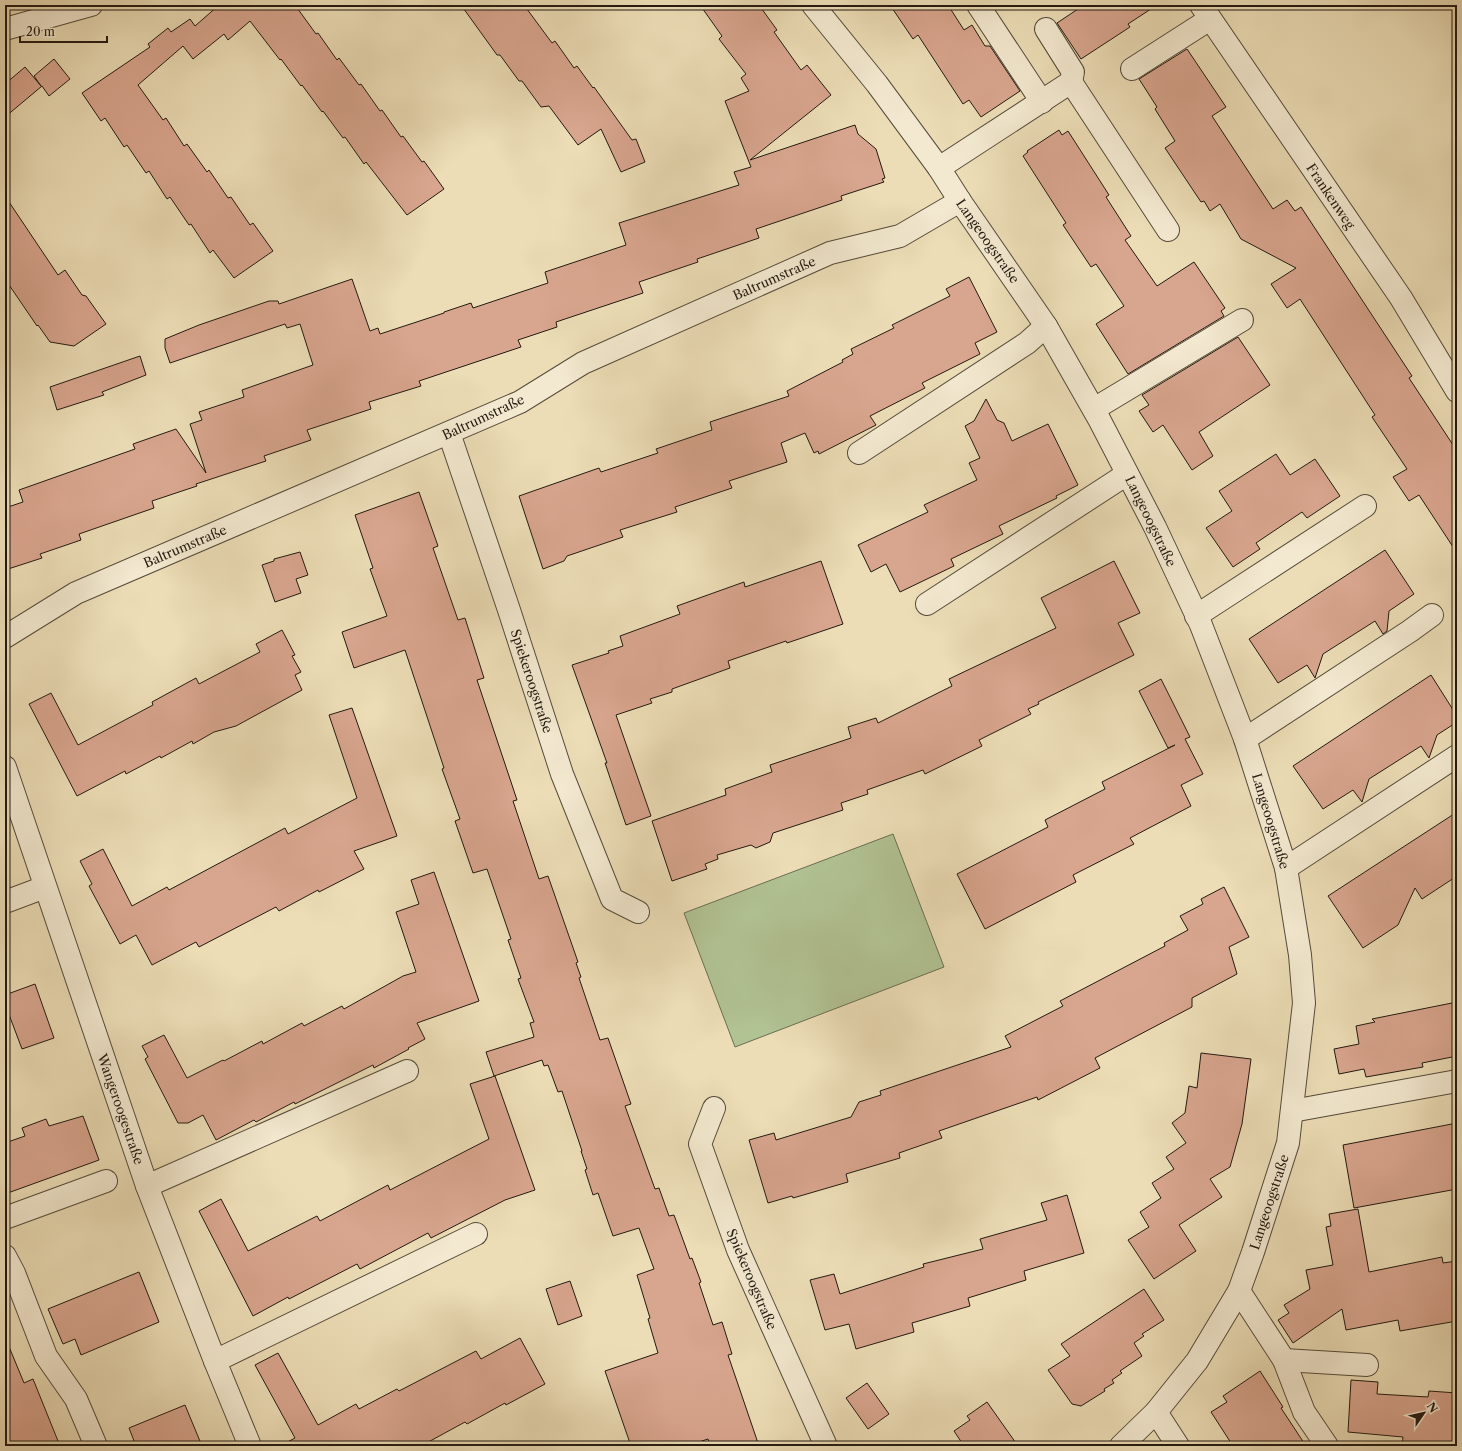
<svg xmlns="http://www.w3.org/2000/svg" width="1462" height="1451" font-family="'Libre Caslon Text',serif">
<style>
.green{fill:#b1c293;stroke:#6a6e52}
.building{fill:#d8a58e;stroke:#231a11}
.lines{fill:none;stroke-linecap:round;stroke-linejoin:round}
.minor-casing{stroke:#554b3a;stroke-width:24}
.minor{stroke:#f3e9d0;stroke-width:22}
.labels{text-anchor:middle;stroke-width:3;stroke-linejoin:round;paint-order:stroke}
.street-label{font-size:13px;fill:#231a11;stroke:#f3e9d0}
</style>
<rect width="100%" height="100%" fill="#ecddb6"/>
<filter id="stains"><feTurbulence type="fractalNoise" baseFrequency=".005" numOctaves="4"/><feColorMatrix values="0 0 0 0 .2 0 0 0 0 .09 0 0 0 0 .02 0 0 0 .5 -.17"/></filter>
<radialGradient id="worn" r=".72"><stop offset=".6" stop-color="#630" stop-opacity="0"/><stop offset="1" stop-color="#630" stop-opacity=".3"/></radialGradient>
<path class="green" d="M 893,834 L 944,967 L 735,1047 L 684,913 Z"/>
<g class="building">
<path d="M 219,5 L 295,5 L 316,34 L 318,33 L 337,60 L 339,58 L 359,85 L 361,84 L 380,111 L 382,110 L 401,137 L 403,136 L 422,162 L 424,161 L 444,189 L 407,215 L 366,162 L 364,164 L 345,137 L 343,138 L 323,111 L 322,112 L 302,85 L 301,86 L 281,59 L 280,60 L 250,21 L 228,40 L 224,34 L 193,59 L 183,46 L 138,85 L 163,120 L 166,118 L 184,146 L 187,144 L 207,172 L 209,170 L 228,198 L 231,197 L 250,225 L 253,223 L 273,251 L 234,278 L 213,250 L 210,253 L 191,224 L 189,225 L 170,197 L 167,199 L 149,171 L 146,173 L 127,145 L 124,147 L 105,118 L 101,121 L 82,93 L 150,47 L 148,44 L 168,28 L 171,32 L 190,19 L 195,26 Z"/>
<path d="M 461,5 L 524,5 L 552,43 L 555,41 L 574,68 L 577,66 L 593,88 L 594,87 L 632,140 L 636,139 L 645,162 L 621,172 L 601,129 L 578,145 L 549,106 L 541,107 L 522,81 L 519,81 L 500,55 L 497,55 Z"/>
<path d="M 700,5 L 759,5 L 777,30 L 774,32 L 801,70 L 807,65 L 831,95 L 750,160 L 855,125 L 858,134 L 876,149 L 885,178 L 882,179 L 884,182 L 841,196 L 842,200 L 756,229 L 759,238 L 697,259 L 698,262 L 639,282 L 643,293 L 556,322 L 557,327 L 518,340 L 521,347 L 419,381 L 421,386 L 369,402 L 371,409 L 307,430 L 311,440 L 264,456 L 266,461 L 196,484 L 197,486 L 152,501 L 154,508 L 79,534 L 81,540 L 40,554 L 42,558 L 5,570 L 5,508 L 23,502 L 19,490 L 135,449 L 133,444 L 176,429 L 206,473 L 190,424 L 202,420 L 199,412 L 244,397 L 242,390 L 313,365 L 300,324 L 287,328 L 285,324 L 170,363 L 165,348 L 165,339 L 199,325 L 269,301 L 278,301 L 279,304 L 352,279 L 370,331 L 378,328 L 380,334 L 444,313 L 444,312 L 471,303 L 473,308 L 548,283 L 545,272 L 626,245 L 619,223 L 739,185 L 734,172 L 751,167 L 725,101 L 749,91 L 741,78 L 746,74 L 719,39 L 722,36 Z"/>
<path d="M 890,5 L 948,5 L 964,30 L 972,25 L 985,46 L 990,46 L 1020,91 L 981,117 L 969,100 L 963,104 L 918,35 L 913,39 Z"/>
<path d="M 1084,5 L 1157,5 L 1128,24 L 1130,27 L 1081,59 L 1057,23 Z"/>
<path d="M 1187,49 L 1226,107 L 1212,116 L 1273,209 L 1287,200 L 1295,211 L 1301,207 L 1412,376 L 1409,378 L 1457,451 L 1457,553 L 1419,495 L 1409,501 L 1393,477 L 1407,469 L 1372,417 L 1375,415 L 1300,299 L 1287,308 L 1271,284 L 1296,268 L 1241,239 L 1220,204 L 1210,211 L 1204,201 L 1201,202 L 1165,148 L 1175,141 L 1155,109 L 1157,107 L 1139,79 Z"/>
<path d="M 54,59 L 70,79 L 49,96 L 42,86 L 5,117 L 5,84 L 25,67 L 41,86 L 34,76 Z"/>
<path d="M 1059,130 L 1062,135 L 1068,131 L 1109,195 L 1106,197 L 1131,236 L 1125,240 L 1157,286 L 1194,262 L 1225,308 L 1221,311 L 1224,316 L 1128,374 L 1096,324 L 1124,306 L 1096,264 L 1091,267 L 1063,225 L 1066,223 L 1023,156 L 1028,152 L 1027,151 Z"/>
<path d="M 5,196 L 58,275 L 65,270 L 82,295 L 86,296 L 106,324 L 74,346 L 50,342 L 38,325 L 37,326 L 5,279 Z"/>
<path d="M 969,277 L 997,332 L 975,343 L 980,354 L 922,383 L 925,388 L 870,416 L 876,425 L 819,454 L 818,451 L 814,453 L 805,433 L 781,443 L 787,462 L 729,481 L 732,488 L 675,507 L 677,512 L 620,530 L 623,537 L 567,556 L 564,561 L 543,569 L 519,496 L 599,468 L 601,472 L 658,453 L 656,449 L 712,430 L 710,422 L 789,396 L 787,391 L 843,362 L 842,360 L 853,354 L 851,349 L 894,328 L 892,325 L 950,296 L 946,289 Z"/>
<path d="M 1238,337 L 1270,385 L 1199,432 L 1213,456 L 1192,470 L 1163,425 L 1153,432 L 1139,411 L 1149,405 L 1142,395 Z"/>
<path d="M 140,356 L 146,375 L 102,392 L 104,395 L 57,410 L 50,387 Z"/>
<path d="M 986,399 L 997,420 L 1004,423 L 1012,441 L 1048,424 L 1078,485 L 1056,496 L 1057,498 L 999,526 L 1003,534 L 951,559 L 954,566 L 900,592 L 886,564 L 871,572 L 858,545 L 928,512 L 924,505 L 977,480 L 969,463 L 980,458 L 965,426 L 974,421 Z"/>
<path d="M 1276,454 L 1290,475 L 1315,459 L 1340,496 L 1307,518 L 1302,512 L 1256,543 L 1260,549 L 1233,567 L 1206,528 L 1232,511 L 1219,491 Z"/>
<path d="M 419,492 L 438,546 L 433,548 L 458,620 L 465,618 L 484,678 L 477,680 L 517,800 L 513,801 L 539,879 L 548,876 L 578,962 L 576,963 L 581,977 L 579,978 L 600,1040 L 608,1038 L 615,1058 L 631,1104 L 625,1106 L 655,1189 L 659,1188 L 669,1216 L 674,1215 L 690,1259 L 692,1258 L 701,1282 L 699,1283 L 713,1325 L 722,1322 L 732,1354 L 728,1355 L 759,1446 L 710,1446 L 708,1439 L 687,1446 L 631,1446 L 605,1371 L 658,1353 L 648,1319 L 650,1318 L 637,1275 L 654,1269 L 639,1228 L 613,1236 L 598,1193 L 593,1195 L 585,1170 L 587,1169 L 581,1151 L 582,1151 L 562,1091 L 558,1092 L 548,1065 L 544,1066 L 542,1060 L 494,1076 L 486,1052 L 534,1037 L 530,1023 L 534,1022 L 518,979 L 521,978 L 508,940 L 511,939 L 487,869 L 473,873 L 455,821 L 460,819 L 442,769 L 444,768 L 405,650 L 354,668 L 342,632 L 387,616 L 370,569 L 373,568 L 355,515 Z"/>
<path d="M 1385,550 L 1414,594 L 1389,611 L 1387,631 L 1383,634 L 1375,621 L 1323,654 L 1315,678 L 1307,665 L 1278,683 L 1249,639 Z"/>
<path d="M 300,552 L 308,575 L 296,579 L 301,593 L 275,602 L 262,565 L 274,561 L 274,559 Z"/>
<path d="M 821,561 L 843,624 L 787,643 L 786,641 L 728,661 L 730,668 L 672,689 L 672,692 L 650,699 L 652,703 L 616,715 L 651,816 L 626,825 L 605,763 L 607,763 L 572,665 L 609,653 L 608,651 L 623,646 L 620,636 L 680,614 L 677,606 L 744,582 L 745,587 Z"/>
<path d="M 1114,561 L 1140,613 L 1118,623 L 1134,655 L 1038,702 L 1039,704 L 1028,709 L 1031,714 L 979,740 L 982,746 L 925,774 L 923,770 L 867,790 L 868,794 L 841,803 L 843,810 L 773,833 L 770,842 L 756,848 L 751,845 L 717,855 L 718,859 L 705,864 L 707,869 L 672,881 L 652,821 L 726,795 L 725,789 L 772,772 L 770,765 L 851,738 L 848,727 L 876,718 L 878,723 L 952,686 L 949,679 L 1056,628 L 1041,598 Z"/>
<path d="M 282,630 L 295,655 L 292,656 L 301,672 L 295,675 L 302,690 L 236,726 L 214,732 L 193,744 L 192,741 L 161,758 L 160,756 L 126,774 L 125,771 L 77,796 L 29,704 L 51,693 L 78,745 L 153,705 L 152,702 L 196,678 L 199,684 L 260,652 L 256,644 Z"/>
<path d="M 1431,675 L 1457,716 L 1457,722 L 1437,735 L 1429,758 L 1421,746 L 1369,779 L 1362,802 L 1353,790 L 1323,809 L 1293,766 Z"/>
<path d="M 1161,679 L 1190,737 L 1185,739 L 1203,774 L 1181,785 L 1191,806 L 1130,838 L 1134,844 L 1073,875 L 1076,882 L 985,929 L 957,874 L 1048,827 L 1045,820 L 1105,789 L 1102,782 L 1175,745 L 1168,748 L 1139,691 Z"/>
<path d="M 352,708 L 397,836 L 354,851 L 364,869 L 319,892 L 318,890 L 279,911 L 276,907 L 199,947 L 196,942 L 152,965 L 136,935 L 120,944 L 89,886 L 92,884 L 80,861 L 103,849 L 132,906 L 167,887 L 169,890 L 285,828 L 288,834 L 357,798 L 329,715 Z"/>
<path d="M 1457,812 L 1457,876 L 1422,899 L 1415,888 L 1398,925 L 1363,948 L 1328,896 Z"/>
<path d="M 434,872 L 479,1001 L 417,1023 L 425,1039 L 408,1048 L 409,1049 L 374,1068 L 373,1065 L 295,1104 L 294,1102 L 256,1122 L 254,1120 L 216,1140 L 203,1115 L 188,1123 L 178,1123 L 145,1059 L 148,1057 L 142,1046 L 164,1035 L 187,1078 L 223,1060 L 224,1061 L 262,1041 L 263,1044 L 302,1023 L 304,1026 L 342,1006 L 344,1009 L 403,976 L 416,972 L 396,912 L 419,904 L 411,880 Z"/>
<path d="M 1224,887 L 1249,937 L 1229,947 L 1237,974 L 1192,998 L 1192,1007 L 1095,1058 L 1100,1068 L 1038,1100 L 1037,1097 L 939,1131 L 942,1138 L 899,1153 L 900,1158 L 846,1174 L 848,1182 L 793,1198 L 792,1196 L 768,1203 L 749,1140 L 774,1133 L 776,1140 L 851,1117 L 859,1102 L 881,1095 L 880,1091 L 1011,1047 L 1005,1036 L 1063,1006 L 1060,1001 L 1165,946 L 1164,943 L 1188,930 L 1180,916 L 1203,904 L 1201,899 Z"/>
<path d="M 35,984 L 54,1038 L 22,1049 L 5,1004 L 5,995 Z"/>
<path d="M 1457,1002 L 1457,1056 L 1422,1063 L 1423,1067 L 1366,1077 L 1364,1069 L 1339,1074 L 1334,1049 L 1359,1044 L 1356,1026 L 1375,1022 L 1372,1019 Z"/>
<path d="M 1201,1053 L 1251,1059 L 1242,1124 L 1230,1167 L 1210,1179 L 1222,1197 L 1179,1225 L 1196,1251 L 1154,1279 L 1128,1240 L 1149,1227 L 1140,1212 L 1161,1198 L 1152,1183 L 1174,1169 L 1166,1157 L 1186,1143 L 1172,1123 L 1185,1113 L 1189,1086 L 1197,1088 Z"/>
<path d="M 495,1076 L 535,1190 L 505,1200 L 431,1238 L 428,1233 L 360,1269 L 357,1264 L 289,1299 L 288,1297 L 253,1316 L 199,1211 L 221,1199 L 248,1251 L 317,1216 L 320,1221 L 388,1185 L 390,1190 L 489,1139 L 470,1084 Z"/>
<path d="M 83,1116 L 99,1160 L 5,1194 L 5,1143 L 25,1136 L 22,1128 L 46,1119 L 49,1126 Z"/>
<path d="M 1457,1123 L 1457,1189 L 1354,1208 L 1343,1145 Z"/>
<path d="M 1067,1195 L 1084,1253 L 1024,1271 L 1026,1280 L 968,1298 L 970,1306 L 912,1323 L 914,1332 L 856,1349 L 849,1324 L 825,1330 L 810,1280 L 834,1274 L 840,1294 L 924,1267 L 923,1264 L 983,1249 L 980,1239 L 1047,1220 L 1041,1203 Z"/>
<path d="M 1358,1209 L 1369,1272 L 1442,1257 L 1443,1263 L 1457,1261 L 1457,1321 L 1400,1331 L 1398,1320 L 1346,1330 L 1342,1309 L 1293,1343 L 1278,1320 L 1289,1313 L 1284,1305 L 1310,1289 L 1306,1270 L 1333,1265 L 1326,1227 L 1331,1226 L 1329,1214 Z"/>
<path d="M 139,1272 L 159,1322 L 81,1355 L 75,1339 L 63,1344 L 48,1309 Z"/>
<path d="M 570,1281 L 582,1316 L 558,1325 L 546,1289 Z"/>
<path d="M 1144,1289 L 1164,1320 L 1142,1334 L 1144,1336 L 1134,1343 L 1142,1356 L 1120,1371 L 1122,1373 L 1112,1380 L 1114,1383 L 1104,1389 L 1105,1391 L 1081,1406 L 1072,1404 L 1048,1370 L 1070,1356 L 1061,1344 Z"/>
<path d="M 5,1337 L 24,1383 L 33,1379 L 60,1446 L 5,1446 Z"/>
<path d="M 520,1338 L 545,1384 L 506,1405 L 505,1403 L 467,1424 L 465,1422 L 421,1446 L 280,1446 L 295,1438 L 255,1365 L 278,1353 L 318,1425 L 356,1404 L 359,1409 L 397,1389 L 399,1391 L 476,1351 L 481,1359 Z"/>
<path d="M 1260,1371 L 1283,1407 L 1281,1408 L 1306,1446 L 1233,1446 L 1211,1412 L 1227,1402 L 1223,1396 Z"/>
<path d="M 1351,1380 L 1378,1382 L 1377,1394 L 1428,1397 L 1429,1391 L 1457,1393 L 1457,1446 L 1402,1446 L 1403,1437 L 1348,1432 Z"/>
<path d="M 867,1383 L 889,1414 L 868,1429 L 846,1398 Z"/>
<path d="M 987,1402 L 1018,1446 L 964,1446 L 954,1431 L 970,1420 L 967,1416 Z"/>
<path d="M 185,1405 L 202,1446 L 136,1446 L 129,1428 Z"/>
</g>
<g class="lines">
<defs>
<g id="minor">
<path d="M 813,5 L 877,84 L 939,168 L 960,201 L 1046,326 L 1099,419 L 1155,527 L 1201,625 L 1245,739 L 1286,868 L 1300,955 L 1304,1003 L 1288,1143 L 1253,1252 L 1239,1291 L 1197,1361 L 1156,1412 L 1121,1446"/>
<path d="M 978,5 L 1042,102"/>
<path d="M 1201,5 L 1401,298 L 1457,391"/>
<path d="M 5,29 L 91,5"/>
<path d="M 1046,29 L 1073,72 L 1071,82"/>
<path d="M 1132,69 L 1210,19"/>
<path d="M 939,168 L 1071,82 L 1168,230"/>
<path d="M 1094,409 L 1242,320"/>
<path d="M 449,433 L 509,610 L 562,774 L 612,899 L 638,912"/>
<path d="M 859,453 L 1027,343 L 1046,326"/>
<path d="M 927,604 L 1127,474"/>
<path d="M 1196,616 L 1365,506"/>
<path d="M 5,637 L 76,593 L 520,402 L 583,363 L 830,253 L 900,236 L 960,201"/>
<path d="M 1245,739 L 1410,631 L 1432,615"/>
<path d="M 5,767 L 147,1186 L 215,1361 L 250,1446"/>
<path d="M 1286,868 L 1457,756"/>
<path d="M 5,902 L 45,887"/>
<path d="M 714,1108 L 700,1144 L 738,1250 L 826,1446"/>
<path d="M 1292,1111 L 1457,1081"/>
<path d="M 147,1186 L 407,1071"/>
<path d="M 5,1218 L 106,1181"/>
<path d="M 5,1256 L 14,1273 L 46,1356 L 76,1399 L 96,1446"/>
<path d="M 1239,1291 L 1284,1360 L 1304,1412 L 1327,1446"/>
<path d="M 1284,1360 L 1367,1365"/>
<path d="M 215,1361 L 476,1234"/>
<path d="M 1156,1412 L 1178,1446"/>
</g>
</defs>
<use href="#minor" class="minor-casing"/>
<use href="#minor" class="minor"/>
</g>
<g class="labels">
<g class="street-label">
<text transform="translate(1331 196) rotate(56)" y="5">Frankenweg</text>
<text transform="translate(988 241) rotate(55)" y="5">Langeoogstraße</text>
<text transform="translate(774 278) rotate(-24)" y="5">Baltrumstraße</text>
<text transform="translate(483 417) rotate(-25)" y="5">Baltrumstraße</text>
<text transform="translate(1151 521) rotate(64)" y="5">Langeoogstraße</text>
<text transform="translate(185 546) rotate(-23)" y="5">Baltrumstraße</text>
<text transform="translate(532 681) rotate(72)" y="5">Spiekeroogstraße</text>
<text transform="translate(1271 821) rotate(73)" y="5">Langeoogstraße</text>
<text transform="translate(121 1109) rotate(71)" y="5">Wangeroogestraße</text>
<text transform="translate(1269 1202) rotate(-72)" y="5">Langeoogstraße</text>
<text transform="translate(752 1279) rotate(67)" y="5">Spiekeroogstraße</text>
</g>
</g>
<rect width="1462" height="1451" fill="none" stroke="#ecddb6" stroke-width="20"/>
<rect x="6" y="6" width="1450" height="1439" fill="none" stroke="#231a11" stroke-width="2"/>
<rect x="10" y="10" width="1442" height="1431" fill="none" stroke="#231a11"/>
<g transform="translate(1424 1413) rotate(56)" stroke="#f3e9d0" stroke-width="3" paint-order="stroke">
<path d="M0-3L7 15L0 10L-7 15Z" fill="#231a11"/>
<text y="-6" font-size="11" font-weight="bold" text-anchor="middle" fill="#231a11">N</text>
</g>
<path d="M20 36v6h87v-6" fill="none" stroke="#231a11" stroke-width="2"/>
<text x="26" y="36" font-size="12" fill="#231a11" stroke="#f3e9d0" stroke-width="3" paint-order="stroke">20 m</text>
<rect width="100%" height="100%" filter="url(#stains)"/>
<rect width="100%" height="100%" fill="url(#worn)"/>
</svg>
